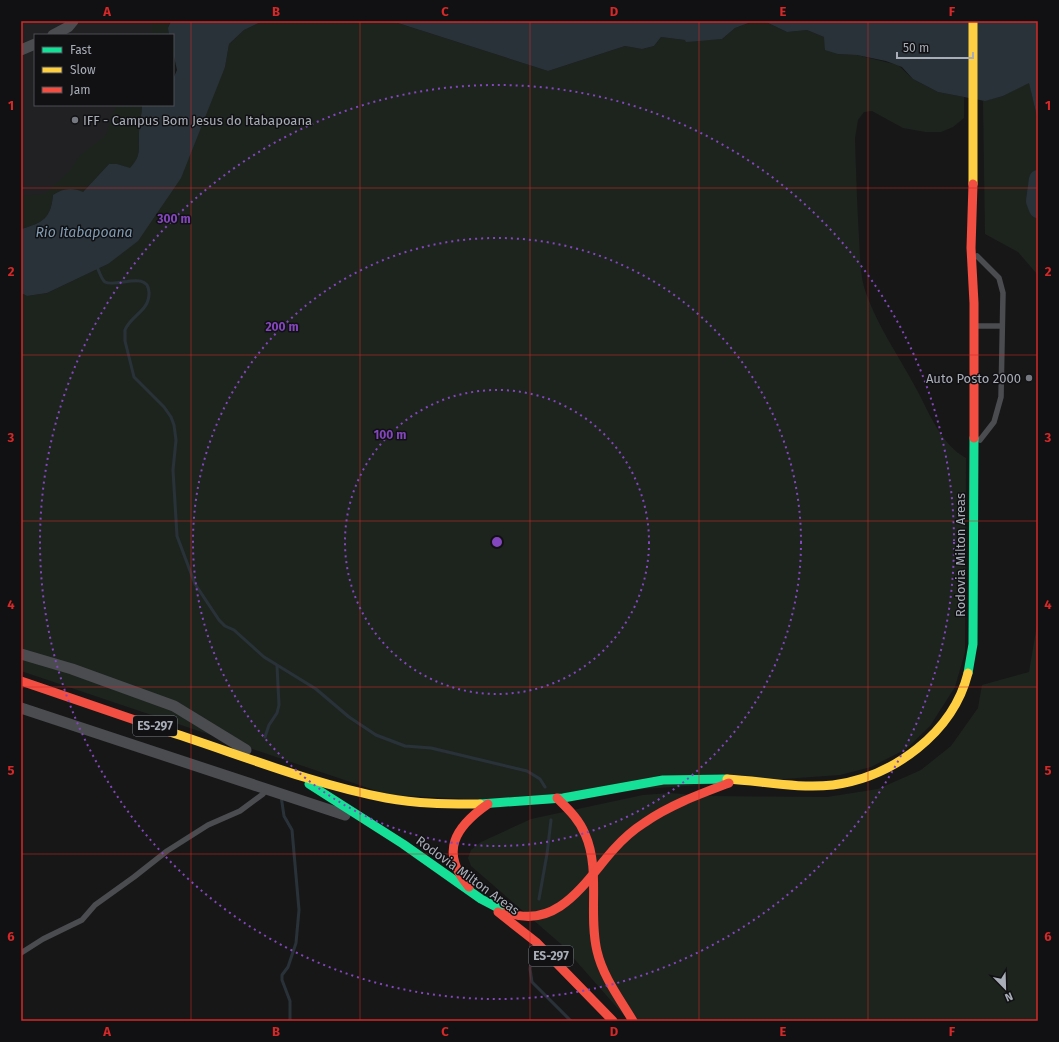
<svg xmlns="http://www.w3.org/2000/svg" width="1059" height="1042" font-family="'Fira Sans',sans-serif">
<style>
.built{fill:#212123}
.green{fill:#1d241e}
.water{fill:#2a3239}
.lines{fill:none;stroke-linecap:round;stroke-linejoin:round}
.stream{stroke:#2a3239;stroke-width:3}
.river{stroke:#2a3239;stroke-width:18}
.lane{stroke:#4b4c50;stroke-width:5.5}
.street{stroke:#4b4c50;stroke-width:11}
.fast{stroke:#16e098;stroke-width:9}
.slow{stroke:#ffcf43;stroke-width:9}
.jam{stroke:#f24e42;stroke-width:9}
.grid{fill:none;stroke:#d62828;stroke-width:1;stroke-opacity:0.55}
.ring{fill:none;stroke:#8446be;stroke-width:2;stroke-dasharray:2 4}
.poi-dot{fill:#757880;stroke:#111113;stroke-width:1.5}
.labels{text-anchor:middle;stroke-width:3;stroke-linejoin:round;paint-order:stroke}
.shield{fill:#111113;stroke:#7b7e86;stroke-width:1}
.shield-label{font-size:12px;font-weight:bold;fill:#a8adb8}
.poi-label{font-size:13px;fill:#a8adb8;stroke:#111113;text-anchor:start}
.street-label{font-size:13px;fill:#a8adb8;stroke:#111113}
.water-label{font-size:14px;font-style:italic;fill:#7f9bb3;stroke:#111113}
.centre{fill:#8446be;stroke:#111113;stroke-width:2}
.ring-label{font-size:12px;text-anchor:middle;font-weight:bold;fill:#8446be;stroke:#111113;stroke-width:3;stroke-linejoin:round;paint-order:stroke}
.neatline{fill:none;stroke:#d62828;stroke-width:1.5}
.grid-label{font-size:13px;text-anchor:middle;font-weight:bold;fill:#d62828}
</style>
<rect width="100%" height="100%" fill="#171717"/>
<path class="built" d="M 21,21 L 166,21 L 162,35 L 35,35 L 35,105 L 134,105 L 88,169 L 21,211 Z"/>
<g class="green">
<path d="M 151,21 L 171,21 L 168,28 L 169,35 L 151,35 Z"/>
<path d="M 263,21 L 346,21 L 398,23 L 548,71 L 625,46 L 642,49 L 654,46 L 661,37 L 685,40 L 722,39 L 735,28 L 751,22 L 764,21 L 787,32 L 807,30 L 824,37 L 838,54 L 857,55 L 898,65 L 913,79 L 938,92 L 964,97 L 964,118 L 953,127 L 941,132 L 926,132 L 903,128 L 872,111 L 864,112 L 858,120 L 855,138 C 856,172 857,205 859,238 C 860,254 860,272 864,287 C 876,325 900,357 918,392 C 930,415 942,445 966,458 L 965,652 L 955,687 L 930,726 L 906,749 L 871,767 L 840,775 L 488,800 L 389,795 L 21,671 L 21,293 L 27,296 L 47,293 L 108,264 L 225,67 L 229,44 L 244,30 Z"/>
<path d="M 1029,82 L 1038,121 L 1038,279 L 1037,274 L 1018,252 L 985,234 L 983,101 L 1003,96 Z"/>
<path d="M 117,105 L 142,105 C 142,115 139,124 139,133 C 138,150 142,155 130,169 L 117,164 L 109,164 L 83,192 L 53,195 C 51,218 43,223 21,229 L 21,196 L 44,194 L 69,171 L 80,155 L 106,135 L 111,116 Z"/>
<path d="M 1038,619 L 1038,1021 L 629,1021 L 562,945 L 471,866 L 468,858 L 471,850 L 481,842 L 531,819 L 643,795 L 670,793 L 704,796 L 827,797 L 878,789 L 921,770 L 951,746 L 978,708 L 982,685 L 1029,672 Z"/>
</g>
<g class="water">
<path d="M 171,21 L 263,21 L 244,30 L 229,44 L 225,67 L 181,178 L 138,241 L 108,264 L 47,293 L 27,296 L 21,293 L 21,229 C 43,223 51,218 53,195 C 63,188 72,187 83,192 L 109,164 L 117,164 L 130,168 C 142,155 138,150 139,133 C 139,124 142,115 142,105 L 173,105 L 173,79 L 177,70 L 173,52 L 173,35 L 169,35 L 168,28 Z"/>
<path d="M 346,21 L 760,21 L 751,22 L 735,28 L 722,39 L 686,42 L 685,40 L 661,37 L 654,46 L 642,49 L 625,46 L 548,71 L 398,23 Z"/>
<path d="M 764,21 L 1038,21 L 1038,121 L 1029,83 L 1003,96 L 985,101 L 938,92 L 913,79 L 902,67 L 886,61 L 857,55 L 838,54 L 825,50 L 824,37 L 807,30 L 787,32 Z"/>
</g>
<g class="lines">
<g class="stream">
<path d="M 96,265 C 99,270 101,279 105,282 C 116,288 148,270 149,292 C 150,311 131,315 125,330 L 125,341 L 134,377 L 164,407 L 171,417 L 174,425 L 176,440 L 173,470 L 177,536 L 195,584 L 219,620 L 225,626 L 234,630 L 264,657 L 316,689 L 349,717 L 376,735 L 405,746 L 431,748 L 527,771 L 540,779 L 545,787"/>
<path d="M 265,737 L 269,725 L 277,713 L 279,705 L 277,666"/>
<path d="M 281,796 L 284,816 L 292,830 L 299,910 L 296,943 L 288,967 L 282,975 L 282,980 L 290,1001 L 290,1021"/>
<path d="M 539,899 L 547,854 L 551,820"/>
<path d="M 533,948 L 530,969 L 532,982 L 571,1021"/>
</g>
<path class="river" d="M 1038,179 L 1035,201 L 1038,209"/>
<g class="lane">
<path d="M 977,256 L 999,278 L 1003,293 L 1001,397 L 994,422 L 980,440"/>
<path d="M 978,326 L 1002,326"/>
<path d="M 21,953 L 43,939 L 82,920 L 95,905 L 134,877 L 167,851 L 208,825 L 240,811 L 263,794 L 267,788"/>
</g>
<g class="street">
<path d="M 53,35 L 68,27 L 73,21"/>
<path d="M 21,50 L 35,44"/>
<path d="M 21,654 L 72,669 L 174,706 L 246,750"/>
<path d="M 21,708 L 345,815"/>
</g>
<g class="fast">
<path d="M 968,673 L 973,644 L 974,438"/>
<path d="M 309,784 L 403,844 L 481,899 L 506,912"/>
<path d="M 480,804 L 563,798 L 663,780 L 727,779"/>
</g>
<g class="slow">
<path d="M 973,21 L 973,184"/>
<path d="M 170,732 C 241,755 312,784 386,798 C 417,804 449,804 480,804"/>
<path d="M 727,779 C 762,781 799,789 833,785 C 893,777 953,733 968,673"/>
</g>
<g class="jam">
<path d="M 973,184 L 971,248 L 974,303 L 974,438"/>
<path d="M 21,681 L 170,732"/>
<path d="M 557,798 C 568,809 579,819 585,834 C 601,870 588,913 597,951 C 603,977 620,999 633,1021"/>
<path d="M 469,887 C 439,852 455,827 488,804"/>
<path d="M 498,912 L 536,942 L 613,1021"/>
<path d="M 506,912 C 558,932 586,880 614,849 C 623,839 633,830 644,823 C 670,805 700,794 729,783"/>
</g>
</g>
<path class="grid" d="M 191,21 L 191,1021M 360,21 L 360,1021M 530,21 L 530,1021M 699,21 L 699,1021M 868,21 L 868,1021M 21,188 L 1038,188M 21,355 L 1038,355M 21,521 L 1038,521M 21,687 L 1038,687M 21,854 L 1038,854"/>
<g class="ring">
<circle cx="497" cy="542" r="152"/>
<circle cx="497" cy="542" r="304"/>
<circle cx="497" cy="542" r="457"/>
</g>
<g class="poi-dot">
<circle cx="75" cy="120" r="4"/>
<circle cx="1029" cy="378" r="4"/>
</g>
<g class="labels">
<g class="shield">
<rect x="133" y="716" width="44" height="20" rx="3"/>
<rect x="529" y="946" width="44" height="20" rx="3"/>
</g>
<g class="shield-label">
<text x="155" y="730">ES-297</text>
<text x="551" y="960">ES-297</text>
</g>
<g class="poi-label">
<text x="83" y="125">IFF - Campus Bom Jesus do Itabapoana</text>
<text x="1021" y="383" text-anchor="end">Auto Posto 2000</text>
</g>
<g class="street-label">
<text transform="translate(960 555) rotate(-90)" y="5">Rodovia Milton Areas</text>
<text transform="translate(468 875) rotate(36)" y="5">Rodovia Milton Areas</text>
</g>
<g class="water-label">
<text x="84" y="237">Rio Itabapoana</text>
</g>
</g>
<circle cx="497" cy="542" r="6" class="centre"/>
<g class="ring-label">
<text x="174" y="223">300 m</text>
<text x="282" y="331">200 m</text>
<text x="390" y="439">100 m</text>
</g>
<rect width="1059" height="1042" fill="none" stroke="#111113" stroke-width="44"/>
<rect x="34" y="34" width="140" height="72" fill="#111113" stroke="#4d4f55"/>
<rect x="42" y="47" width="20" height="6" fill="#16e098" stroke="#4d4f55"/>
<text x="70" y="54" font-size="12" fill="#a8adb8">Fast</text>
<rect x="42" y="67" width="20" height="6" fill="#ffcf43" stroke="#4d4f55"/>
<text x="70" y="74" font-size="12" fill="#a8adb8">Slow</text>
<rect x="42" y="87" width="20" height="6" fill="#f24e42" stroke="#4d4f55"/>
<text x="70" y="94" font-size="12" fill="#a8adb8">Jam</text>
<g transform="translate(1005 988) rotate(157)" stroke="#111113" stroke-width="3" paint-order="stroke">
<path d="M0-3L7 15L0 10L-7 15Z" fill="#a8adb8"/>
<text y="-6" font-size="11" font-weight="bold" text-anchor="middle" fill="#a8adb8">N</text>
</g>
<path d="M897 52v6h76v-6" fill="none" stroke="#a8adb8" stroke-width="2"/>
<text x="903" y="52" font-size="12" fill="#a8adb8" stroke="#111113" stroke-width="3" paint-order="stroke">50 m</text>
<rect x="22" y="22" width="1015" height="998" class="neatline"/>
<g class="grid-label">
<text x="107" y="16">A</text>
<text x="276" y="16">B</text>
<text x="445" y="16">C</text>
<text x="614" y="16">D</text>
<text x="783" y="16">E</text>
<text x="952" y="16">F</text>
<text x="11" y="110">1</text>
<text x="1048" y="110">1</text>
<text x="11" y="276">2</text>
<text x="1048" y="276">2</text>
<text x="11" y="442">3</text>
<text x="1048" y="442">3</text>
<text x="11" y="609">4</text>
<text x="1048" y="609">4</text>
<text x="11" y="775">5</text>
<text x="1048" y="775">5</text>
<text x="11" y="941">6</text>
<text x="1048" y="941">6</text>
<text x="107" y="1036">A</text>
<text x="276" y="1036">B</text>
<text x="445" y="1036">C</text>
<text x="614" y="1036">D</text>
<text x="783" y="1036">E</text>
<text x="952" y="1036">F</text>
</g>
</svg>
